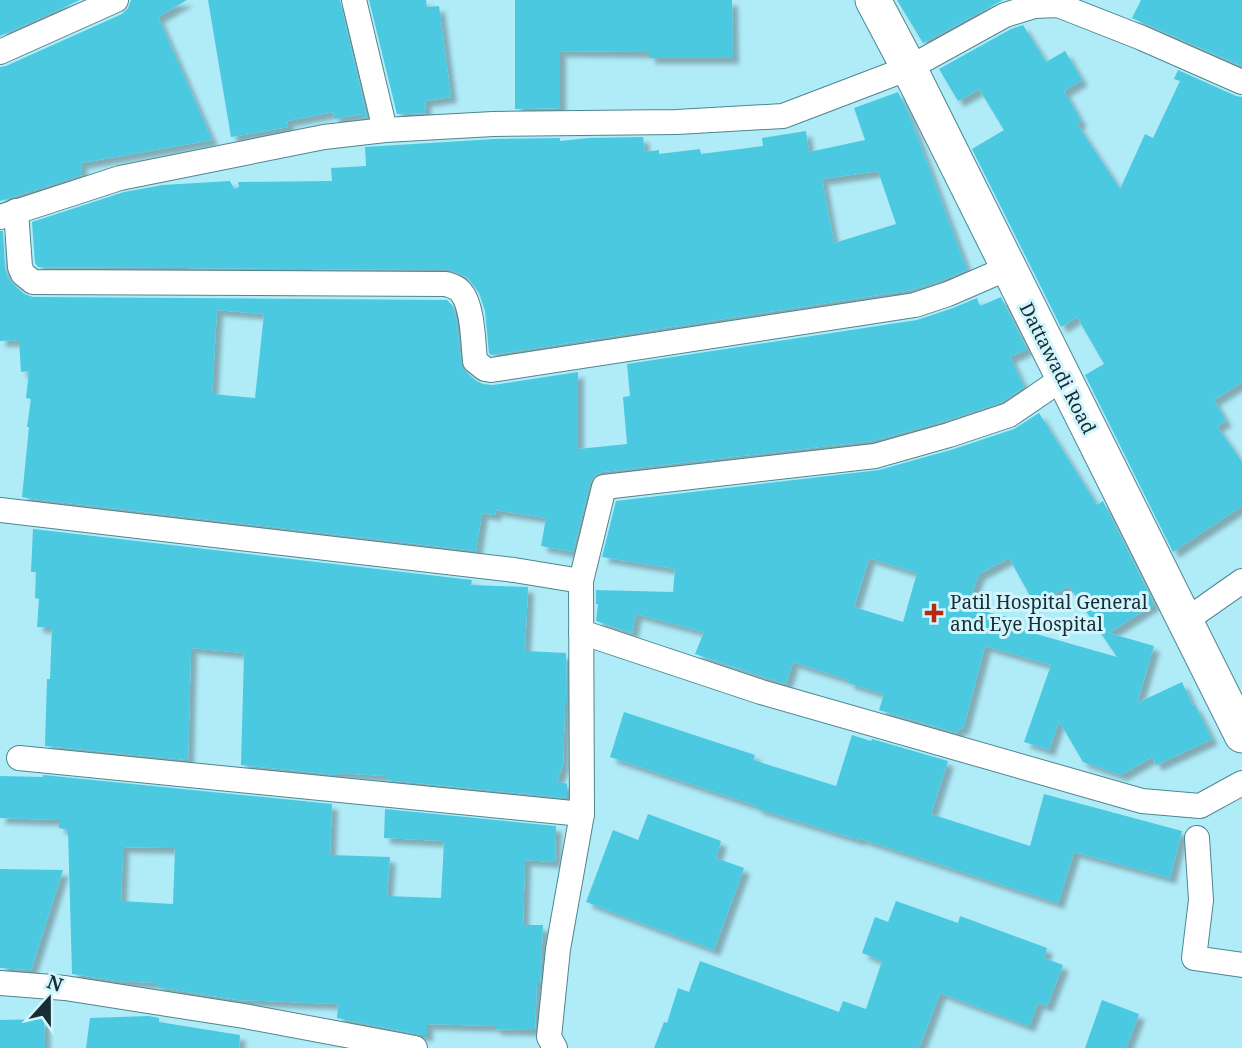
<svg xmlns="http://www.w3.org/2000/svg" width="1242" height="1048" font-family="'Noto Serif',serif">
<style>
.building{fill:#4bc9e1;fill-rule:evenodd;filter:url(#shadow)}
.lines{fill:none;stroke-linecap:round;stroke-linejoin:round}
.street-casing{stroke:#4d8691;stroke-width:26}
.secondary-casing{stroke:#4d8691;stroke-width:37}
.street{stroke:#fff;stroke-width:24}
.secondary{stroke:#fff;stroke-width:35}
.poi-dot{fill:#b5290e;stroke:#d2f4fc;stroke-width:2.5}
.labels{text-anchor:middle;stroke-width:6;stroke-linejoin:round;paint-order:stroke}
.street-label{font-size:19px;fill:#162e33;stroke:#d2f4fc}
.poi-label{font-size:19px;fill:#162e33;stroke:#d2f4fc;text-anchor:start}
</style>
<defs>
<filter id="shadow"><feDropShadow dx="6" dy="6" stdDeviation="2" flood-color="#0004"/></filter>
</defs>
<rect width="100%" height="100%" fill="#b0ebf8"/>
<g class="building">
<path d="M 0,0 L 80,0 L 0,36 Z"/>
<path d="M 131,0 L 187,0 L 158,17 L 212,140 L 81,163 L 82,175 L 0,201 L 0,67 L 6,66 L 122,14 L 128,8 Z"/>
<path d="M 208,0 L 340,0 L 367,117 L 362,118 L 362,114 L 334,119 L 333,112 L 287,121 L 288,127 L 231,137 Z"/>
<path d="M 369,0 L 426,0 L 427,7 L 439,6 L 451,97 L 425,101 L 426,113 L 397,114 Z"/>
<path d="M 515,0 L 732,0 L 733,58 L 649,58 L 649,52 L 560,51 L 560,108 L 515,109 Z"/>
<path d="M 897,0 L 1003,0 L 923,43 Z"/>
<path d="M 1141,0 L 1242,0 L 1242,66 L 1132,18 Z"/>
<path d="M 1023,25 L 1046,62 L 1065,51 L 1082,80 L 1064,91 L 1081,121 L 1077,124 L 1120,189 L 1145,134 L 1153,138 L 1180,81 L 1174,79 L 1178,70 L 1236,96 L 1242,97 L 1242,382 L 1214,400 L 1226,421 L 1217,426 L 1242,462 L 1242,506 L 1173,552 L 1085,375 L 1104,364 L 1077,317 L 1061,327 L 972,149 L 1004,130 L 979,89 L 958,101 L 939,69 L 1011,29 Z"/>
<path d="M 898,92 L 908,112 L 967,270 L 943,280 L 911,290 L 491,355 L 489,353 L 485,311 L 479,293 L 467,277 L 450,270 L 38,267 L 35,263 L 32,222 L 124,192 L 163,185 L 230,181 L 234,189 L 239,187 L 238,182 L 332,181 L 331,168 L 366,166 L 365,147 L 494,139 L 560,138 L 560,141 L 589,138 L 643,137 L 645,152 L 659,150 L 659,154 L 700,149 L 701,154 L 763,146 L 762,138 L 806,131 L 809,152 L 865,140 L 854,108 ZM 878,171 L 896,224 L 834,243 L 822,179 Z"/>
<path d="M 0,231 L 3,231 L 5,268 L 9,280 L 24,294 L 33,297 L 447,300 L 452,305 L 456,318 L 462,368 L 476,381 L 483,384 L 493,385 L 578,372 L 578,449 L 627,444 L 623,397 L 630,396 L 627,364 L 917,320 L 953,308 L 977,298 L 980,306 L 1001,297 L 1027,349 L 1010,357 L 1024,387 L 1002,402 L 945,421 L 872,441 L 602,472 L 594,476 L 590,483 L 573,552 L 541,546 L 546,518 L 496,510 L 495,515 L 482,513 L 476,551 L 34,499 L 22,497 L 29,427 L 27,427 L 31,399 L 26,398 L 29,371 L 21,372 L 19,340 L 0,341 ZM 217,310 L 264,314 L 255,398 L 212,394 Z"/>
<path d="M 1039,413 L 1097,505 L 1103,501 L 1154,604 L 1109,633 L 1154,646 L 1137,703 L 1182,682 L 1193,706 L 1195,705 L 1212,739 L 1156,765 L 1152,757 L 1121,775 L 1083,762 L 1059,721 L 1049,750 L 1024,742 L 1051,665 L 985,646 L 963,729 L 959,728 L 957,733 L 879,710 L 884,694 L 848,683 L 849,680 L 793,662 L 786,684 L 695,654 L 704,632 L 636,614 L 632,633 L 596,621 L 598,604 L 596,604 L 596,590 L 673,592 L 675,569 L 602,557 L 616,501 L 879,470 L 954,449 L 1014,429 ZM 869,558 L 917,573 L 903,622 L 854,607 ZM 1009,558 L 1035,605 L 1069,586 L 1117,657 L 1001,624 L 1011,618 L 967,607 L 979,574 Z"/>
<path d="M 33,529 L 472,580 L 471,585 L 528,587 L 525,651 L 566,653 L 567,703 L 565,703 L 563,765 L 557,781 L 567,784 L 567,798 L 386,780 L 386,776 L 337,773 L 337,775 L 241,765 L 244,653 L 191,648 L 188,760 L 45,746 L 47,679 L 50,679 L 52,627 L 37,627 L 39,599 L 35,598 L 36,572 L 31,572 Z"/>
<path d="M 624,712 L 755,755 L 753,760 L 836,786 L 852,735 L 871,741 L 872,739 L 948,761 L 931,814 L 1030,846 L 1044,794 L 1182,831 L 1170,878 L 1074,852 L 1058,903 L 859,838 L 859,840 L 756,808 L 757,806 L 610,757 Z"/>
<path d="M 43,775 L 332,804 L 330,855 L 390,857 L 387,896 L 441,898 L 444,841 L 384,838 L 385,809 L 556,826 L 555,862 L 525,860 L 523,925 L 543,925 L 540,983 L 537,983 L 535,1030 L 495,1029 L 495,1026 L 427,1024 L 427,1035 L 421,1035 L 337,1018 L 338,1004 L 238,1000 L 157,987 L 157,983 L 118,981 L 72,974 L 68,830 L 59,828 L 59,820 L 0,818 L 0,776 L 43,777 ZM 123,847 L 175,848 L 173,904 L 121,901 Z"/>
<path d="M 648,814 L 721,841 L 716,858 L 744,868 L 714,950 L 586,902 L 613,830 L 638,840 Z"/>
<path d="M 0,869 L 63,870 L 31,970 L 0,968 Z"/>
<path d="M 896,901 L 958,923 L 960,916 L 1047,948 L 1044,958 L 1063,965 L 1047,1006 L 1038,1003 L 1029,1026 L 940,993 L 919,1048 L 654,1048 L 664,1022 L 667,1023 L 678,988 L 689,992 L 700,961 L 839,1012 L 843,1001 L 866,1009 L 882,961 L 862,953 L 875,917 L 888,922 Z"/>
<path d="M 1102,1000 L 1139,1014 L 1126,1048 L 1085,1048 Z"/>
<path d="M 149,1016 L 159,1018 L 159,1022 L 240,1035 L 239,1048 L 86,1048 L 90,1018 Z"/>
<path d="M 44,1019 L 45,1048 L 0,1048 L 0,1020 Z"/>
</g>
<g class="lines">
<defs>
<g id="street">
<path d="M 354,0 L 385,130"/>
<path d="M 0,52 L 116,0"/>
<path d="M 16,211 L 20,267 L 23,274 L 33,282 L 446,284 C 452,286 457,287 461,292 C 473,306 473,342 475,361 L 485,369 L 491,370 L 915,305 L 948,294 L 1008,268"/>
<path d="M 0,217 L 120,178 L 324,137 L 385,130 L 493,124 L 677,122 L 783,116 L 909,68 L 1005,15 L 1034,6 L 1058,5 L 1142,38 L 1242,82"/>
<path d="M 0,510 L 514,570 L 581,581"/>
<path d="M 1185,621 L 1242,581"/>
<path d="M 581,632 L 761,692 L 1142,801 L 1200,806 L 1242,783"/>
<path d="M 19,758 L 582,814"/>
<path d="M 1197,838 L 1201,900 L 1194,958 L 1242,965"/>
<path d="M 0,983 L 65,988 L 244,1016 L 415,1048"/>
<path d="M 555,1048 L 549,1037 L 558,949 L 582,814 L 581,581 L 604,487 L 875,456 L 949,435 L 1009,415 L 1063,378"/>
</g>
<path id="secondary" d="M 873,0 L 909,68 L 1242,735"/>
</defs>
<use href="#street" class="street-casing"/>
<use href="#secondary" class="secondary-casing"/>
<use href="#street" class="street"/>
<use href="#secondary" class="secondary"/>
</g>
<path class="poi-dot" d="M930.5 602.5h7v7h7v7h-7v7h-7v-7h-7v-7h7z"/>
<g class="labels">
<g class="street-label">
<text transform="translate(1058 368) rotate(63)" y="7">Dattawadi Road</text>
</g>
<g class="poi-label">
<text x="950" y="609">Patil Hospital General<tspan x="950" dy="22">and Eye Hospital</tspan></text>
</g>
</g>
<g transform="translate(49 999) rotate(21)" stroke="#d2f4fc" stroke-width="5" paint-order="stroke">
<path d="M0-5L12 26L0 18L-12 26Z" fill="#162e33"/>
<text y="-10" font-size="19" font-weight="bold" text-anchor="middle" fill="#162e33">N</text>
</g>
</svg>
